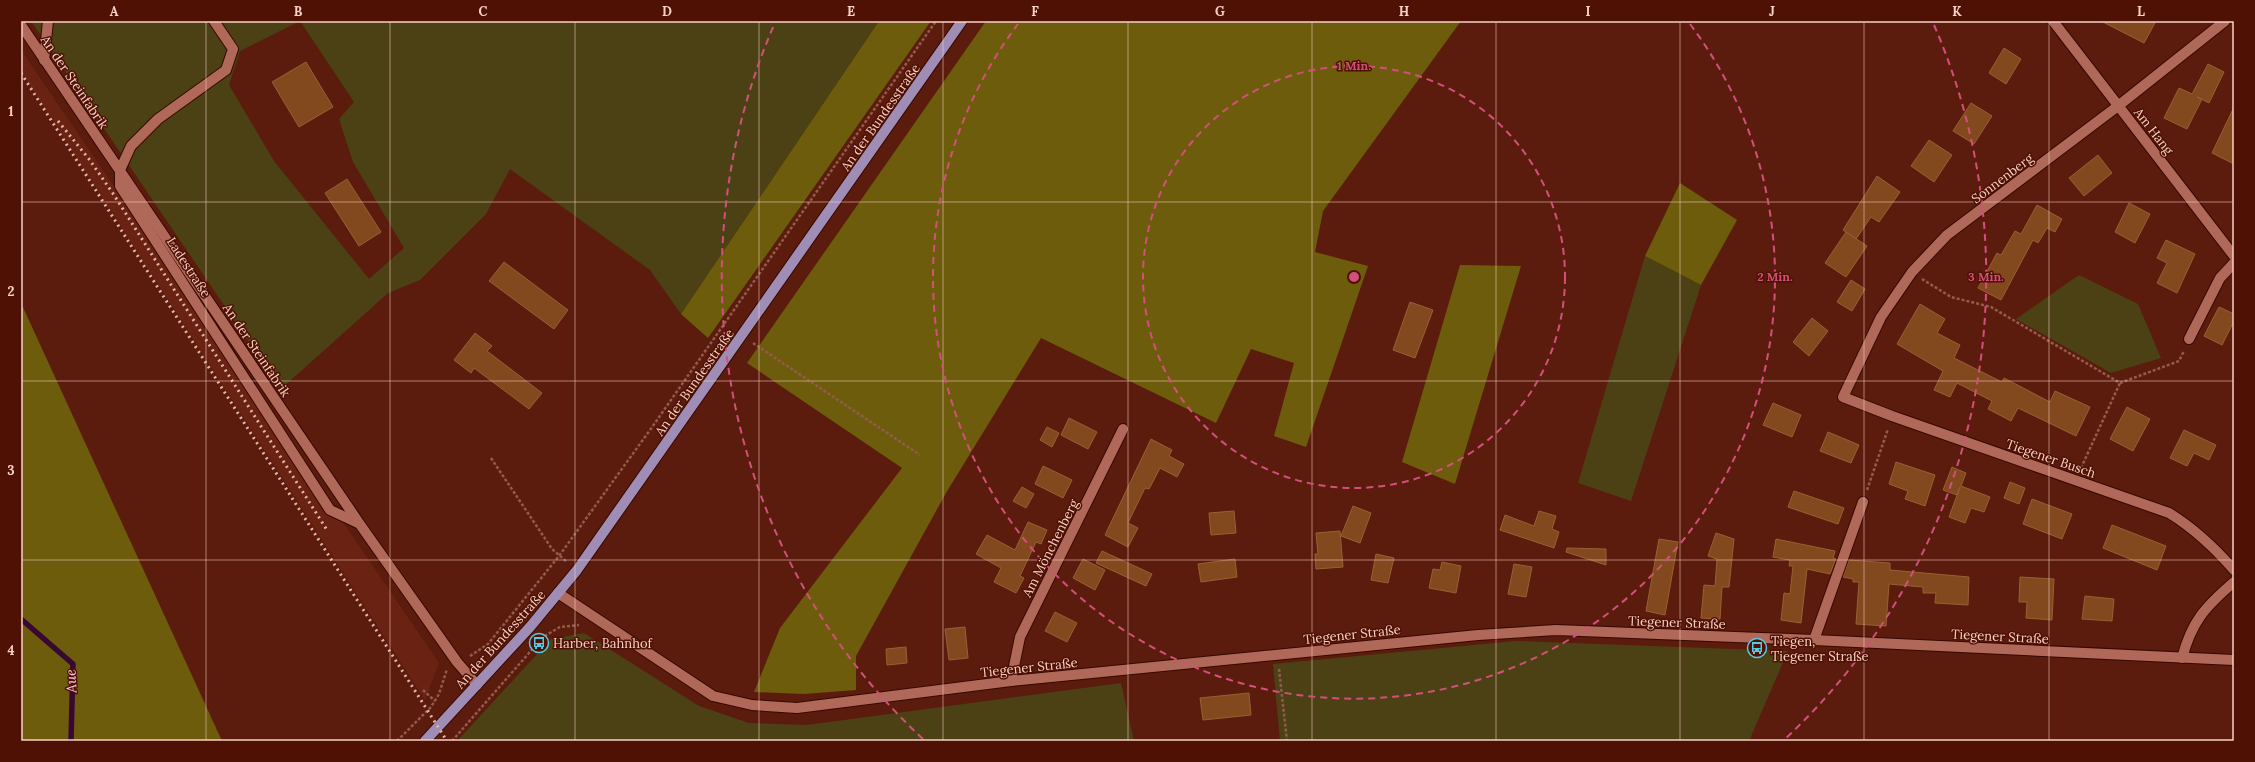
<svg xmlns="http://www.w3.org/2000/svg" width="2255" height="762" font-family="Lora,serif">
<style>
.built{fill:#6a2312}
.green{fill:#4c4114;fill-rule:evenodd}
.forest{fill:#6e5c0d}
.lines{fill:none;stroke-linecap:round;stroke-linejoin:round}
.stream{stroke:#390832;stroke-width:5.5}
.building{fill:#81491d;stroke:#9a5f36}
.minor-casing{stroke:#370801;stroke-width:12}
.major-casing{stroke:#370801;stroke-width:12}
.path{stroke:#925b4d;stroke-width:2.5;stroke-dasharray:3 2;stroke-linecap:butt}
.minor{stroke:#b06958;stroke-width:10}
.major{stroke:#a08db6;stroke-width:10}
.rail{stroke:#e2b6ac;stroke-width:3;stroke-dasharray:2 4;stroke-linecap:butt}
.grid{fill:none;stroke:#f9d1c7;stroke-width:1;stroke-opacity:0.55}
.ring{fill:none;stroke:#d2507b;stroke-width:2;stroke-dasharray:7 5}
.labels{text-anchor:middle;stroke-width:3;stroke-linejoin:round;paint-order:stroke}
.street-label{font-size:13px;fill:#f9d1c7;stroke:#4f1103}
.poi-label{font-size:13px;fill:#f9d1c7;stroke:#4f1103;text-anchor:start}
.water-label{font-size:14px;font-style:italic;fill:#feccf2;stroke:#4f1103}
.centre{fill:#d2507b;stroke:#4f1103;stroke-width:2}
.ring-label{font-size:12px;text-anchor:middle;font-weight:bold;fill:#d2507b;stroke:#4f1103;stroke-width:3;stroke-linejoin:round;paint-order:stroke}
.neatline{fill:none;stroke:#f9d1c7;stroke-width:1.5}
.grid-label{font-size:13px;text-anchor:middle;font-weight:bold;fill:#f9d1c7}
</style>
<rect width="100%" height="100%" fill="#5b1c0d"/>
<path class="built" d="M 21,50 L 439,663 L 425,700 L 21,71 Z"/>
<g class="green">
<path d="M 31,21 L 879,21 L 681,314 L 650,270 L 510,169 L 486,214 L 420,280 L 388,293 L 281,389 ZM 300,21 L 354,102 L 339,119 L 353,162 L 404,248 L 369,279 L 274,161 L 229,85 L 240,51 Z"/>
<path d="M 1645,256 L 1701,285 L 1631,501 L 1578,483 Z"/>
<path d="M 2079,275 L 2138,304 L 2161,358 L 2111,373 L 2016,319 Z"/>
<path d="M 584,633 L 699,706 L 749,723 L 807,725 L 1121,683 L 1134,741 L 457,741 L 551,639 Z"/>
<path d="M 1516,641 L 1788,651 L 1749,741 L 1280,741 L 1273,664 Z"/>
</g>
<g class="forest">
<path d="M 879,21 L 931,21 L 708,338 L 681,314 Z"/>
<path d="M 986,21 L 1461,21 L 1323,211 L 1315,252 L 1368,266 L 1306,447 L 1274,436 L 1294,363 L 1251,349 L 1216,423 L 1041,338 L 946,493 L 856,656 L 856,690 L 804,694 L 754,692 L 780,628 L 902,468 L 747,363 Z"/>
<path d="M 1680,183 L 1737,220 L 1701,285 L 1645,256 Z"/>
<path d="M 1460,265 L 1521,266 L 1455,484 L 1402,462 Z"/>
<path d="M 21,303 L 222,741 L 21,741 Z"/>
</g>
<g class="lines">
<path class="stream" d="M 21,619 L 73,664 L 71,741"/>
</g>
<g class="building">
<path d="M 2101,21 L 2156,21 L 2144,43 Z"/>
<path d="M 2004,48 L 2021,59 L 2006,84 L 1989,73 Z"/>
<path d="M 306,62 L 333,107 L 299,127 L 272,82 Z"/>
<path d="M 2208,64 L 2224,72 L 2209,103 L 2197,97 L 2202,99 L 2187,129 L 2164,118 L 2179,88 L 2192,94 Z"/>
<path d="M 1971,103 L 1992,116 L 1974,144 L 1953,131 Z"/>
<path d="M 2234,107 L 2234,164 L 2212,153 Z"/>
<path d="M 1929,140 L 1952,155 L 1934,182 L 1911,166 Z"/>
<path d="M 2098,155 L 2112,173 L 2084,196 L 2069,178 Z"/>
<path d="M 1877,176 L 1900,192 L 1879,222 L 1871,217 L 1856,239 L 1843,230 Z"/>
<path d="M 347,179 L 381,232 L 359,246 L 325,193 Z"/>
<path d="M 2129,203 L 2150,214 L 2135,243 L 2115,232 Z"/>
<path d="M 2037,205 L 2062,219 L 2055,232 L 2047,228 L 2038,243 L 2033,240 L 2001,300 L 1978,288 L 1997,253 L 2001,255 L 2015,231 L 2021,234 Z"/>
<path d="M 1846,232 L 1867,246 L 1846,277 L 1825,263 Z"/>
<path d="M 2166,240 L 2195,254 L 2177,293 L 2157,283 L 2167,263 L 2157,258 Z"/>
<path d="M 504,262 L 568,310 L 554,329 L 489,281 Z"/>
<path d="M 1851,280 L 1865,289 L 1852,311 L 1837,302 Z"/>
<path d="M 1410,302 L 1433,310 L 1415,358 L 1393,350 Z"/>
<path d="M 1920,304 L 1945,319 L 1937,333 L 1960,345 L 1954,358 L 2002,382 L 2004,378 L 2050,402 L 2055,391 L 2090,407 L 2076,436 L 2018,408 L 2011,421 L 1988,409 L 1992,401 L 1957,383 L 1950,397 L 1934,390 L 1943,371 L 1897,344 Z"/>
<path d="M 2219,307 L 2234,314 L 2234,321 L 2222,345 L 2204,336 Z"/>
<path d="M 1812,318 L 1828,331 L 1809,356 L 1793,342 Z"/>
<path d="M 475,333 L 492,346 L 487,351 L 542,393 L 529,409 L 474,368 L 471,373 L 454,360 Z"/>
<path d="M 1773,403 L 1801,415 L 1792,437 L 1763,425 Z"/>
<path d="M 2127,407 L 2150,419 L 2133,451 L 2110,439 Z"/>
<path d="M 1069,418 L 1097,432 L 1088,449 L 1061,435 Z"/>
<path d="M 1047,427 L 1059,433 L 1052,447 L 1040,440 Z"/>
<path d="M 2184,430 L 2216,445 L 2209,460 L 2194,453 L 2187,466 L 2170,458 Z"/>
<path d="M 1828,432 L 1859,445 L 1851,463 L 1820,451 Z"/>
<path d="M 1151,439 L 1172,450 L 1169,456 L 1184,464 L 1177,477 L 1160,468 L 1149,489 L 1145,488 L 1128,523 L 1138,528 L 1128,547 L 1105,535 Z"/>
<path d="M 1896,462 L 1935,475 L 1925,506 L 1905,499 L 1908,491 L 1889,484 Z"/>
<path d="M 1043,466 L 1072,480 L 1063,498 L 1035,484 Z"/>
<path d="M 1952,467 L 1966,473 L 1961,486 L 1990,497 L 1984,512 L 1971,508 L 1965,523 L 1949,517 L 1960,487 L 1957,495 L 1943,490 Z"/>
<path d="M 2010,482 L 2025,488 L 2019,504 L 2004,498 Z"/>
<path d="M 1022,487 L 1034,494 L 1026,508 L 1013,501 Z"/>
<path d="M 1794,491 L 1844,508 L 1838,524 L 1788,507 Z"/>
<path d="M 2032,499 L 2072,514 L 2062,539 L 2023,524 Z"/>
<path d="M 1353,506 L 1371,513 L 1360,543 L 1341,536 Z"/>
<path d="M 1234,511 L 1236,533 L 1211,535 L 1209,513 Z"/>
<path d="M 1539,511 L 1556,516 L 1552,529 L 1559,532 L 1554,548 L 1500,530 L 1505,515 L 1534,526 Z"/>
<path d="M 1028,522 L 1047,530 L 1041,544 L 1036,542 L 1020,576 L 1024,578 L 1016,593 L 994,582 L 1001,568 L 976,554 L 987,535 L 1015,550 Z"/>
<path d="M 2112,525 L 2166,546 L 2157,570 L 2103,548 Z"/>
<path d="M 1340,531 L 1343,567 L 1316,569 L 1315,554 L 1318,554 L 1316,533 Z"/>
<path d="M 1716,533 L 1734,539 L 1729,587 L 1722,587 L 1720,619 L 1701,618 L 1704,585 L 1715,586 L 1717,559 L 1708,556 Z"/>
<path d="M 1659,539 L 1678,542 L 1665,615 L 1646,611 Z"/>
<path d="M 1776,539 L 1835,551 L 1833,558 L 1836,559 L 1830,574 L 1807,569 L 1801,623 L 1781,620 L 1784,593 L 1790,594 L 1793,566 L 1789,566 L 1790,560 L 1773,557 Z"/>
<path d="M 1567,548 L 1606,549 L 1606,565 L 1566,552 Z"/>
<path d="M 1102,551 L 1152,574 L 1146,586 L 1096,563 Z"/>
<path d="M 1376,554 L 1394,558 L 1388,583 L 1371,580 Z"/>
<path d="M 1083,559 L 1105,570 L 1095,590 L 1073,578 Z"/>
<path d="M 1235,559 L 1237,577 L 1201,582 L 1198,564 Z"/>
<path d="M 1849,560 L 1890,563 L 1890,570 L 1969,577 L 1968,605 L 1935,603 L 1936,593 L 1923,593 L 1923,587 L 1889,584 L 1886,626 L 1856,624 L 1859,582 L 1853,582 L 1853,579 L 1843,577 Z"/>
<path d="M 1442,562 L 1461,566 L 1456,593 L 1429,588 L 1433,569 L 1440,570 Z"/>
<path d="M 1514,564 L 1532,567 L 1526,597 L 1508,594 Z"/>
<path d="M 2020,577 L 2054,579 L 2052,620 L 2026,618 L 2027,602 L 2019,602 Z"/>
<path d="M 2085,596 L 2114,599 L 2112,621 L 2082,619 Z"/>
<path d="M 1055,612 L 1077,623 L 1067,642 L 1045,631 Z"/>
<path d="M 965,627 L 968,658 L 949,660 L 945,629 Z"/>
<path d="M 906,647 L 907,663 L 887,665 L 886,649 Z"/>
<path d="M 1249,693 L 1251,715 L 1203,720 L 1200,698 Z"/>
</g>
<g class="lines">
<defs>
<g id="minor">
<path d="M 214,21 L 233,49 L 226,70 L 158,119 L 131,146 L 120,170 L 120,186 L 330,510 L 358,523"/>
<path d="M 2053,21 L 2234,256"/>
<path d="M 2225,21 L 2118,106 L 1947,235 L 1912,272 L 1881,317 L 1843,397 L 1892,416 L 2169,513 C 2195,529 2214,547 2234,570"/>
<path d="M 21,25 L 359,523 L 457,662 L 477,685"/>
<path d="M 44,60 L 48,21"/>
<path d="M 2189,339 L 2220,278 L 2234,263"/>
<path d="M 558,593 L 713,696 L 752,705 L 797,708 L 1011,681 L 1478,635 L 1556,630 L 1814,640 L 2234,660"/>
<path d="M 1814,640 L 1863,502"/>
<path d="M 2182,658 C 2192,621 2205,607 2234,582"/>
<path d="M 1011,681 L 1020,637 L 1123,429"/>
</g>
<path id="major" d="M 425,741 L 530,627 L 577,570 L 962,21"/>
</defs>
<use href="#minor" class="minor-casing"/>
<use href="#major" class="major-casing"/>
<g class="path">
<path d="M 1922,279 L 1951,297 L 1991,307 L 2120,383 L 2179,361 L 2184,351"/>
<path d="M 753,343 L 920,455"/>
<path d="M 491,458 L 552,549 L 567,562"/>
<path d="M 2081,468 L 2120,383"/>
<path d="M 1867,490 L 1888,429"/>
<path d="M 470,656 L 488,644 L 559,556 L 650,430 L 936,21"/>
<path d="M 1279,669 L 1287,741"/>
<path d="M 423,690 L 435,701"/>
<path d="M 397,741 L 431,707 L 439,694 L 447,669"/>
<path d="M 452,741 L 543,637 L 560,627 L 579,625"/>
</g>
<use href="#minor" class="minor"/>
<use href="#major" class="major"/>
<g class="rail">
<path d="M 21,73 L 447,741"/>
<path d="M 58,121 L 89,159 L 114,195 L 327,530"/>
</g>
</g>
<path class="grid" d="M 206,21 L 206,741M 390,21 L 390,741M 575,21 L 575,741M 759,21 L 759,741M 943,21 L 943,741M 1128,21 L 1128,741M 1312,21 L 1312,741M 1496,21 L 1496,741M 1680,21 L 1680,741M 1864,21 L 1864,741M 2049,21 L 2049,741M 21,202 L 2234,202M 21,381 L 2234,381M 21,560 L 2234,560"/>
<g class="ring">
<circle cx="1354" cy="277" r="211"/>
<path d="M1690 24A421 421 0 1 1 1018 24"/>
<path d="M923 739A632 632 0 0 1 774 25M1934 25A632 632 0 0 1 1785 739"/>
</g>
<defs>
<symbol id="bus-ring" viewBox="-11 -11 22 22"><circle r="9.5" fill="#4f1103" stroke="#57c9e2" stroke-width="1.5"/><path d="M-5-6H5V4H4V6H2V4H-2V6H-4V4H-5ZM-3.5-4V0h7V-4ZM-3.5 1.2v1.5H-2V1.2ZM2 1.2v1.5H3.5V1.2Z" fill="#57c9e2"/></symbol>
</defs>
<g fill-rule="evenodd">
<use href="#bus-ring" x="528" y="632" width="22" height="22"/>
<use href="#bus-ring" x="1746" y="637" width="22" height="22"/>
</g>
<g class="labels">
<g class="street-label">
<text transform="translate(75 82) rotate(56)" y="5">An der Steinfabrik</text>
<text transform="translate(880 117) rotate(-55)" y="5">An der Bundesstraße</text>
<text transform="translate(2154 131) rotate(52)" y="5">Am Hang</text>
<text transform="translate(2002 178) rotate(-37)" y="5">Sonnenberg</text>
<text transform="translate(189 267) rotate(57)" y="5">Ladestraße</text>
<text transform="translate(257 350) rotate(56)" y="5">An der Steinfabrik</text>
<text transform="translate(694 382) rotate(-55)" y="5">An der Bundesstraße</text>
<text transform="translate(2051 458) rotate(19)" y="5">Tiegener Busch</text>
<text transform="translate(1050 548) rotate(-63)" y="5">Am Mönchenberg</text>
<text transform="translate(1677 622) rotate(2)" y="5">Tiegener Straße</text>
<text transform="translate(1352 634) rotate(-6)" y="5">Tiegener Straße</text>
<text transform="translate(2000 636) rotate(3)" y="5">Tiegener Straße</text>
<text transform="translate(500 639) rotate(-48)" y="5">An der Bundesstraße</text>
<text transform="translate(1029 667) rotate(-6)" y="5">Tiegener Straße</text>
</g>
<g class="poi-label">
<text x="1771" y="646">Tiegen,<tspan x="1771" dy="15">Tiegener Straße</tspan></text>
<text x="553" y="648">Harber, Bahnhof</text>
</g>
<g class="water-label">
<text transform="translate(71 681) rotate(-92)" y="5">Aue</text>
</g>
</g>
<circle cx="1354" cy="277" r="6" class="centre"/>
<g class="ring-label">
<text x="1354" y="70">1 Min.</text>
<text x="1775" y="281">2 Min.</text>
<text x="1986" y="281">3 Min.</text>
</g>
<rect width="2255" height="762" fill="none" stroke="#4f1103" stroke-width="44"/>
<rect x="22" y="22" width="2211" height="718" class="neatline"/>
<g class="grid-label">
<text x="114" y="16">A</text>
<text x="298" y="16">B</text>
<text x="483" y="16">C</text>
<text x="667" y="16">D</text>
<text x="851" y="16">E</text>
<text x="1035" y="16">F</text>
<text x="1220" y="16">G</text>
<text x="1404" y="16">H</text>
<text x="1588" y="16">I</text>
<text x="1772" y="16">J</text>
<text x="1957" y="16">K</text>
<text x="2141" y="16">L</text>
<text x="11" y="116">1</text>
<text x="11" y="296">2</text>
<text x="11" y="475">3</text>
<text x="11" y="655">4</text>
</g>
</svg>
